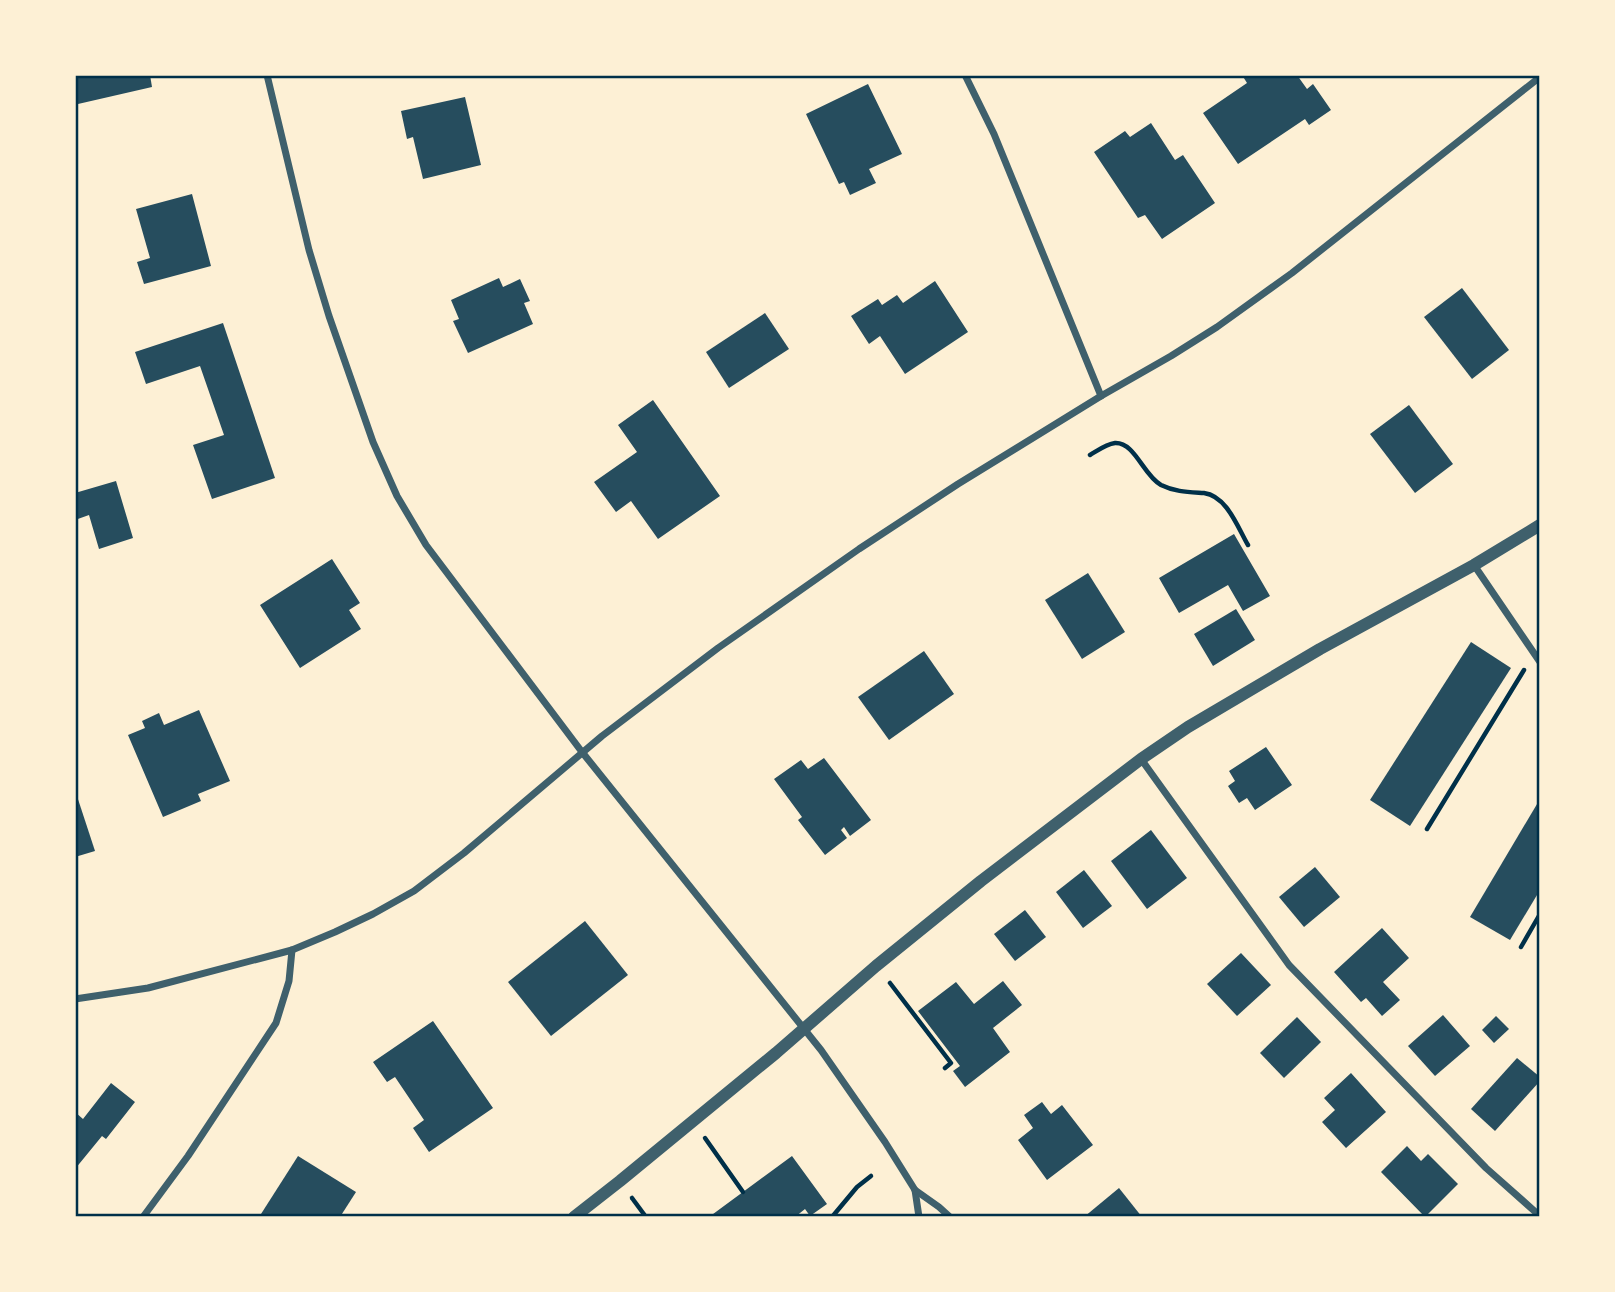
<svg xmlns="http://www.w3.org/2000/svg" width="1615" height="1292" font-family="Bitter,serif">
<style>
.building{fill:#264d5e}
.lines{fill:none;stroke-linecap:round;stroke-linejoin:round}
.path{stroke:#003049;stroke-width:4.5}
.minor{stroke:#3f606c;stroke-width:7}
.tertiary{stroke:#3f606c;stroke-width:12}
.neatline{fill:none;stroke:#003049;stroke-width:2.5}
</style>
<rect width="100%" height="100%" fill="#fdf0d5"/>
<g class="building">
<path d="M 75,75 L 150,75 L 152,87 L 78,104 L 75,92 Z"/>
<path d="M 1242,75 L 1297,75 L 1307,89 L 1313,84 L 1331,110 L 1309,125 L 1305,119 L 1238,164 L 1203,113 L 1247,83 Z"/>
<path d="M 868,84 L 902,154 L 869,169 L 876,183 L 850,195 L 844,182 L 839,184 L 806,114 Z"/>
<path d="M 465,97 L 481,165 L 423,179 L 413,137 L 407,139 L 401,111 Z"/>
<path d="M 1151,123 L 1175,160 L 1183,155 L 1215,203 L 1162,239 L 1145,215 L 1138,218 L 1094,152 L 1125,131 L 1130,137 Z"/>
<path d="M 192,194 L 211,266 L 144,284 L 137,262 L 150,258 L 136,209 Z"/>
<path d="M 499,278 L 503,287 L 520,279 L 530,301 L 524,303 L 533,324 L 468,353 L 453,321 L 459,319 L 451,300 Z"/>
<path d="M 935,281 L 968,332 L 905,374 L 880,336 L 869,344 L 851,316 L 878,299 L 882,305 L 897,295 L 903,303 Z"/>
<path d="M 1462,288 L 1509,350 L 1472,379 L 1424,317 Z"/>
<path d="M 765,313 L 789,349 L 729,388 L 706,352 Z"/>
<path d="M 223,323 L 275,478 L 212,499 L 193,445 L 224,435 L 200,366 L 146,384 L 135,352 Z"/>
<path d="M 653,400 L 720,496 L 658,539 L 631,501 L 616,512 L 594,482 L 637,452 L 618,425 Z"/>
<path d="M 1409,405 L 1453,464 L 1415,493 L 1370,434 Z"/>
<path d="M 116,481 L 133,538 L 99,549 L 89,515 L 75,520 L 75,493 Z"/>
<path d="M 1234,534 L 1270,596 L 1243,611 L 1228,585 L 1179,613 L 1159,578 Z"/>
<path d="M 332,559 L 360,603 L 349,610 L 361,629 L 300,668 L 260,605 Z"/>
<path d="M 1088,573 L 1125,632 L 1082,659 L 1045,600 Z"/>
<path d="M 1236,609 L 1255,640 L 1213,666 L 1194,634 Z"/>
<path d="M 1471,642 L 1511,668 L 1410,826 L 1370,800 Z"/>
<path d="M 924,651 L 954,694 L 889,740 L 858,697 Z"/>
<path d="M 199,710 L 230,781 L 198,794 L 201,801 L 163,817 L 128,735 L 145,728 L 142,721 L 159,713 L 164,725 Z"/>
<path d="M 1266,747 L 1292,785 L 1255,810 L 1247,798 L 1239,803 L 1228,786 L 1235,781 L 1229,771 Z"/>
<path d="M 824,758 L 871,820 L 850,836 L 844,827 L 841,830 L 847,838 L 825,855 L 798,820 L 802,817 L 774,779 L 801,760 L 808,769 Z"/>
<path d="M 75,790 L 95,851 L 75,857 Z"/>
<path d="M 1540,799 L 1540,890 L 1510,940 L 1470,917 Z"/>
<path d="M 1151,830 L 1187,878 L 1147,909 L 1111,861 Z"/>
<path d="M 1315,867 L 1340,897 L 1304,927 L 1279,897 Z"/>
<path d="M 1084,870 L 1112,906 L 1083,928 L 1056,892 Z"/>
<path d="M 1025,910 L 1046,937 L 1015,961 L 994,934 Z"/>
<path d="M 585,921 L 628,975 L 551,1036 L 508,982 Z"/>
<path d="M 1382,928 L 1409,958 L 1383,982 L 1400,1000 L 1382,1016 L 1366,998 L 1361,1002 L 1334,972 Z"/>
<path d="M 1241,953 L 1271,985 L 1237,1016 L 1207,984 Z"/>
<path d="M 1003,981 L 1022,1005 L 993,1028 L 1010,1052 L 965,1087 L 953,1071 L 960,1066 L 918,1011 L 956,982 L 974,1004 Z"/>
<path d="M 1443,1015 L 1470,1046 L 1435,1076 L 1408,1046 Z"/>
<path d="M 1496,1016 L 1509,1029 L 1494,1043 L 1482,1030 Z"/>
<path d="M 1297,1017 L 1321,1042 L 1284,1078 L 1260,1053 Z"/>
<path d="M 433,1021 L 493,1108 L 429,1152 L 413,1128 L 424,1120 L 395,1077 L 387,1082 L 373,1062 Z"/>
<path d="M 1517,1058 L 1540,1077 L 1540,1081 L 1495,1131 L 1471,1109 Z"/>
<path d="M 1351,1073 L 1386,1112 L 1346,1148 L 1322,1122 L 1335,1110 L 1324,1098 Z"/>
<path d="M 111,1083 L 135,1102 L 106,1139 L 102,1136 L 75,1169 L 75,1112 L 83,1119 Z"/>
<path d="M 1042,1102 L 1051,1114 L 1062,1105 L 1093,1145 L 1047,1180 L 1018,1140 L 1033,1128 L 1024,1115 Z"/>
<path d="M 1407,1146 L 1421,1161 L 1428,1154 L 1458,1184 L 1425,1217 L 1381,1172 Z"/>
<path d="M 298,1156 L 356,1192 L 340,1217 L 266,1217 L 261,1214 Z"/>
<path d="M 792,1156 L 827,1204 L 810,1216 L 805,1209 L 795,1217 L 709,1217 Z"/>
<path d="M 1119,1188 L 1142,1217 L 1084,1217 Z"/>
</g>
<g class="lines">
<g class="path">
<path d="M 1090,455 C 1097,451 1106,444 1115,443 C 1135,442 1143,475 1161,485 C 1175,492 1189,492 1204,493 C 1227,496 1238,528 1248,545"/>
<path d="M 1427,829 L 1524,670"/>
<path d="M 1521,947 L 1540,914"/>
<path d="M 890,983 L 951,1063 L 945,1068"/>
<path d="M 705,1138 L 743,1192"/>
<path d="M 632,1198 L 646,1217"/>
<path d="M 832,1217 L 857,1187 L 871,1176"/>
</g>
<g class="minor">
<path d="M 267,75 L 309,250 L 329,316 L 373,442 L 397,496 L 426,545 L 582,752 L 821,1050 L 885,1142 L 915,1190 L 919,1217"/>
<path d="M 965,75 L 994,134 L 1101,396"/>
<path d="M 1474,565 L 1540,662"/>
<path d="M 1141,759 L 1289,965 L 1486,1168 L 1540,1216"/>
<path d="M 75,999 L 148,988 L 292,950 L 335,932 L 373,914 L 414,891 L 464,853 L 602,736 L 718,648 L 859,549 L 958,484 L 1101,396 L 1171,356 L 1217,327 L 1292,273 L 1540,77"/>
<path d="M 915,1190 L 939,1207 L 950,1217"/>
<path d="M 143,1217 L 188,1156 L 276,1023 L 289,981 L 292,950"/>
</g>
<path class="tertiary" d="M 574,1217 L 620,1181 L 776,1053 L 876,966 L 981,881 L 1141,759 L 1188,727 L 1320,649 L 1474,565 L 1540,525"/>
</g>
<rect width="1615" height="1292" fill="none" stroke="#fdf0d5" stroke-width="154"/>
<rect x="77" y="77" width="1461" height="1138" class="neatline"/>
</svg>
